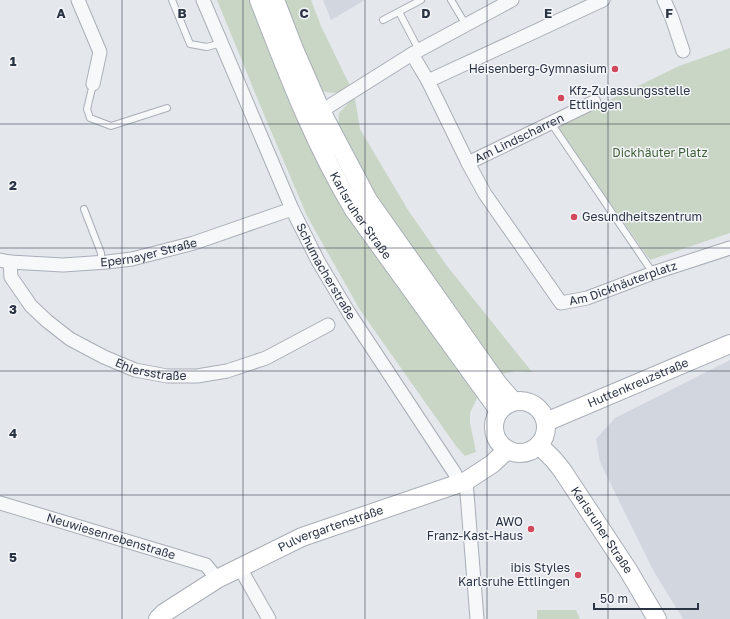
<svg xmlns="http://www.w3.org/2000/svg" width="730" height="619" font-family="'Golos Text',sans-serif">
<style>
.built{fill:#d2d6de}
.green{fill:#c9d6c5}
.lines{fill:none;stroke-linecap:round;stroke-linejoin:round}
.lane-casing{stroke:#a9aeb7;stroke-width:8}
.street-casing{stroke:#a9aeb7;stroke-width:15}
.secondary-casing{stroke:#a9aeb7;stroke-width:20}
.lane{stroke:#f7f8fa;stroke-width:6}
.street{stroke:#f7f8fa;stroke-width:13}
.secondary{stroke:#fff;stroke-width:18}
.grid{fill:none;stroke:#2b3445;stroke-width:1;stroke-opacity:0.55}
.poi-dot{fill:#d1495b;stroke:#f4f6f9;stroke-width:1.5}
.labels{text-anchor:middle;stroke-width:3;stroke-linejoin:round;paint-order:stroke}
.poi-label{font-size:12px;fill:#2b3445;stroke:#f4f6f9;text-anchor:end}
.street-label{font-size:12px;fill:#2b3445;stroke:#f4f6f9}
.park-label{font-size:12px;fill:#3f6138;stroke:#f4f6f9}
.grid-label{font-size:13px;text-anchor:middle;font-weight:bold;fill:#2b3445;stroke:#f4f6f9;stroke-width:3;stroke-linejoin:round;paint-order:stroke}
</style>
<rect width="100%" height="100%" fill="#e4e7ec"/>
<g class="built">
<path d="M 323,0 L 365,0 L 331,20 Z"/>
<path d="M 730,360 L 730,619 L 683,619 L 653,570 L 600,462 L 596,439 L 615,418 Z"/>
</g>
<g class="green">
<path d="M 217,0 L 253,0 L 291,99 L 479,394 L 470,413 L 470,423 L 476,452 L 465,456 L 456,446 L 360,310 L 307,216 L 265,117 Z"/>
<path d="M 280,0 L 311,0 L 321,26 L 350,86 C 336,95 331,94 317,89 Z"/>
<path d="M 730,48 L 730,233 L 650,260 L 559,130 L 560,124 L 679,66 Z"/>
<path d="M 352,99 L 355,99 L 360,129 L 408,210 L 447,266 L 532,372 L 516,371 L 498,375 L 375,200 L 338,128 L 339,113 Z"/>
<path d="M 537,610 L 576,610 L 580,619 L 537,619 Z"/>
</g>
<g class="lines">
<defs>
<g id="lane">
<path d="M 172,0 L 190,44 L 207,47 L 221,43"/>
<path d="M 451,0 L 466,25"/>
<path d="M 399,12 L 419,50"/>
<path d="M 383,20 L 421,0"/>
<path d="M 93,84 L 87,109 L 90,118 L 111,126 L 167,108"/>
<path d="M 551,123 L 653,273"/>
<path d="M 84,209 L 101,253 L 101,262"/>
</g>
<g id="street">
<path d="M 78,0 L 100,52 L 93,84"/>
<path id="s1" d="M 203,0 L 292,209 L 318,261 L 349,313 L 454,472 L 460,483"/>
<path d="M 664,0 L 672,18 L 683,51"/>
<path id="s2" d="M 412,54 L 428,81 L 468,163 L 485,194 L 561,303 L 587,298 L 653,273 L 730,248"/>
<path d="M 428,81 L 603,0"/>
<path d="M 315,115 L 412,54 L 512,0"/>
<path id="s3" d="M 468,163 L 594,102"/>
<path id="s4" d="M 0,260 L 10,262 L 63,265 L 107,262 L 132,259 L 194,243 L 292,209"/>
<path id="s5" d="M 10,262 L 11,277 L 31,306 L 47,321 L 70,339 L 104,357 L 135,370 L 167,376 L 197,376 L 227,371 L 266,358 L 328,325"/>
<path d="M 466,481 L 477,619"/>
<path id="s6" d="M 0,503 L 206,565 L 217,579"/>
<path d="M 240,568 L 269,619"/>
</g>
<g id="secondary">
<path id="s7" d="M 259,0 C 287,72 314,144 354,210 L 499,411"/>
<path d="M 275,0 L 294,49 L 321,111 L 368,200 L 498,384 L 513,401"/>
<circle cx="520" cy="427" r="26"/>
<path id="s8" d="M 546,422 L 730,344"/>
<path id="s9" d="M 539,445 L 554,460 L 562,470 L 628,570 L 657,619"/>
<path id="s10" d="M 158,619 L 164,613 L 217,579 L 302,537 L 466,481 L 492,464 L 507,450"/>
</g>
</defs>
<use href="#lane" class="lane-casing"/>
<use href="#street" class="street-casing"/>
<use href="#secondary" class="secondary-casing"/>
<use href="#lane" class="lane"/>
<use href="#street" class="street"/>
<use href="#secondary" class="secondary"/>
</g>
<path class="grid" d="M 122,0 L 122,619M 243,0 L 243,619M 365,0 L 365,619M 487,0 L 487,619M 608,0 L 608,619M 0,124 L 730,124M 0,248 L 730,248M 0,371 L 730,371M 0,495 L 730,495"/>
<g class="poi-dot">
<circle cx="615" cy="69" r="4"/>
<circle cx="561" cy="98" r="4"/>
<circle cx="574" cy="217" r="4"/>
<circle cx="531" cy="529" r="4"/>
<circle cx="578" cy="575" r="4"/>
</g>
<g class="labels">
<g class="poi-label">
<text x="607" y="73">Heisenberg-Gymnasium</text>
<text x="569" y="95" text-anchor="start">Kfz-Zulassungsstelle<tspan x="569" dy="14">Ettlingen</tspan></text>
<text x="582" y="221" text-anchor="start">Gesundheitszentrum</text>
<text x="523" y="526">AWO<tspan x="523" dy="14">Franz-Kast-Haus</tspan></text>
<text x="570" y="572">ibis Styles<tspan x="570" dy="14">Karlsruhe Ettlingen</tspan></text>
</g>
<g class="street-label">
<text dy="4" stroke="none"><textPath href="#s3" startOffset="57">Am Lindscharren</textPath></text>
<text dy="4" stroke="none"><textPath href="#s7" startOffset="239">Karlsruher Straße</textPath></text>
<text dy="4" stroke="none"><textPath href="#s4" startOffset="150">Epernayer Straße</textPath></text>
<text dy="4" stroke="none"><textPath href="#s1" startOffset="298">Schumacherstraße</textPath></text>
<text dy="4" stroke="none"><textPath href="#s2" startOffset="356">Am Dickhäuterplatz</textPath></text>
<text dy="4" stroke="none"><textPath href="#s5" startOffset="189">Ehlersstraße</textPath></text>
<text dy="4" stroke="none"><textPath href="#s8" startOffset="100">Huttenkreuzstraße</textPath></text>
<text dy="4" stroke="none"><textPath href="#s10" startOffset="196">Pulvergartenstraße</textPath></text>
<text dy="4" stroke="none"><textPath href="#s9" startOffset="106">Karlsruher Straße</textPath></text>
<text dy="4" stroke="none"><textPath href="#s6" startOffset="116">Neuwiesenrebenstraße</textPath></text>
</g>
<g class="park-label">
<text x="660" y="157">Dickhäuter Platz</text>
</g>
</g>
<g class="grid-label">
<text x="61" y="18">A</text>
<text x="182" y="18">B</text>
<text x="304" y="18">C</text>
<text x="426" y="18">D</text>
<text x="548" y="18">E</text>
<text x="669" y="18">F</text>
<text x="13" y="66">1</text>
<text x="13" y="190">2</text>
<text x="13" y="314">3</text>
<text x="13" y="438">4</text>
<text x="13" y="562">5</text>
</g>
<path d="M594 603v6h104v-6" fill="none" stroke="#2b3445" stroke-width="2"/>
<text x="600" y="603" font-size="12" fill="#2b3445" stroke="#f4f6f9" stroke-width="3" paint-order="stroke">50 m</text>
</svg>
